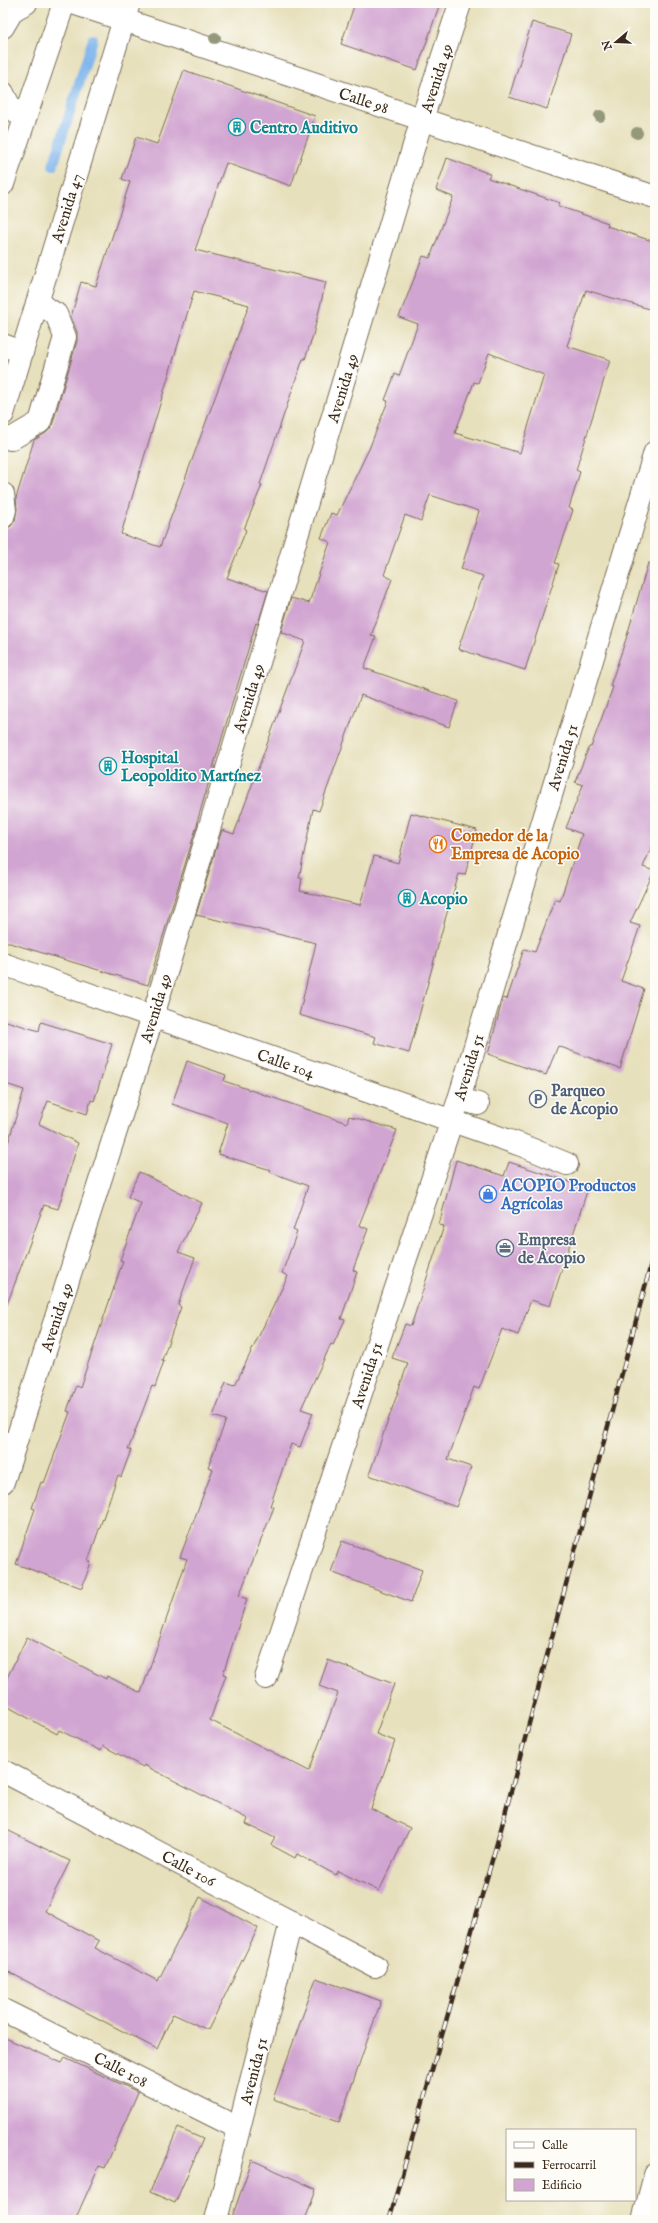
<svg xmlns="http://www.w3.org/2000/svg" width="658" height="2223" font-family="'IM FELL English',serif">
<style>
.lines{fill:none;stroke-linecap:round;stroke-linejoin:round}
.stream{stroke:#7cb3eb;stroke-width:10}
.building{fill:#d1a5d1;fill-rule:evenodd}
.minor-casing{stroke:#776a55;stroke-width:24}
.major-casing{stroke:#776a55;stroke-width:24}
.minor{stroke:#fff;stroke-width:22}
.major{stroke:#fff;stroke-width:22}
.rail-casing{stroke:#3b2a1e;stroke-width:4.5}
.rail{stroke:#fdfcf7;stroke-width:3;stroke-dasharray:9;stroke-linecap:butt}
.tree{fill:#95997b}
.labels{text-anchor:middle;stroke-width:3;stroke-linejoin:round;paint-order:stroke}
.street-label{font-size:16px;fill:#3b2a1e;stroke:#fdfcf7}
.culture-label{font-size:16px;font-weight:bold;fill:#0d838f;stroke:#fdfcf7;text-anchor:start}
.food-label{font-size:16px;font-weight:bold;fill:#c56008;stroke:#fdfcf7;text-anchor:start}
.service-label{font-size:16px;font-weight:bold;fill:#4e5e75;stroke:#fdfcf7;text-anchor:start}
.shop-label{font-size:16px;font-weight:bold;fill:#366cbe;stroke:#fdfcf7;text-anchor:start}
</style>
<rect width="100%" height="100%" fill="#fdfcf7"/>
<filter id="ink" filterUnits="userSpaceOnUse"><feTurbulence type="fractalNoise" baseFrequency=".025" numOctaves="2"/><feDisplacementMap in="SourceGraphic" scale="8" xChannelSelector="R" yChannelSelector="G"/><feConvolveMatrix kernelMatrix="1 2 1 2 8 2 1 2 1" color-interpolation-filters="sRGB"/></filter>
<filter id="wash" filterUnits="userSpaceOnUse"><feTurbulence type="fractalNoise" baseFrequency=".012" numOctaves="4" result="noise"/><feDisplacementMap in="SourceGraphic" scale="16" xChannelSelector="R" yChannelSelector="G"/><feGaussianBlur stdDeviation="0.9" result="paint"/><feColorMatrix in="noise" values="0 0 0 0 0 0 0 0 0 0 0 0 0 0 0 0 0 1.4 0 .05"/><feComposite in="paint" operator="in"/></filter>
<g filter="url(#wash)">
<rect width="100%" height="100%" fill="#e7e0bc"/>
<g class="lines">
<path class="stream" d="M 53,166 L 93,39"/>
</g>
<g id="blocks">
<g class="building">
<path d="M 355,3 L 440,3 L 417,70 L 341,44 Z"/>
<path d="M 532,22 L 571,34 L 547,109 L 509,97 Z"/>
<path d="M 184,70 L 315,116 L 291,186 L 226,163 L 195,250 L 326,282 L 313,335 L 305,359 L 303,359 L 260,484 L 262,485 L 244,529 L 246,530 L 227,578 L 268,591 L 258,624 L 256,623 L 197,822 L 198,822 L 148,985 L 3,941 L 3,529 L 11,526 L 15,520 L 17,509 L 16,498 L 34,440 L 46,433 L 52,426 L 77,341 L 77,332 L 71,317 L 81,282 L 96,286 L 130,182 L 122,179 L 136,137 L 157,144 ZM 194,291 L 249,305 L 160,547 L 121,534 Z"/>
<path d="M 447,158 L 490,174 L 488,178 L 560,203 L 558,206 L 608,223 L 607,226 L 655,242 L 655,288 L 649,309 L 586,290 L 567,346 L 610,360 L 576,470 L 580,472 L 569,508 L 573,510 L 555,563 L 559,564 L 525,670 L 458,649 L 483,576 L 461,569 L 479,511 L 430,495 L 421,521 L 405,515 L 384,575 L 392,579 L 371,636 L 376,637 L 364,668 L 458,701 L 449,727 L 361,695 L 319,811 L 313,809 L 299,878 L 302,878 L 300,891 L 360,905 L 374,856 L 398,863 L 411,813 L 477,830 L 465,875 L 459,874 L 446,916 L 409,1053 L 374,1043 L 376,1037 L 299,1015 L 316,943 L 196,915 L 222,830 L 234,834 L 305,641 L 281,632 L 291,598 L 309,603 L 330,542 L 321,538 L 331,513 L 337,515 L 369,449 L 388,401 L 385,400 L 395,374 L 399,376 L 418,324 L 399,317 L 423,256 L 430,258 L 453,197 L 436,190 ZM 489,353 L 544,375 L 520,453 L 455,433 L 474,382 L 478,383 Z"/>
<path d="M 648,563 L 655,564 L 655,839 L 643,867 L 654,871 L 630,923 L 640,926 L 621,981 L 644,989 L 620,1069 L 558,1046 L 546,1075 L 488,1054 L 503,998 L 507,999 L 524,949 L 535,952 L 555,899 L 560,901 L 582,834 L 566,828 L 583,785 L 575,782 L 589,747 L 591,747 L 613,687 L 610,686 L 626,639 Z"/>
<path d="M 3,1020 L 39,1031 L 41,1022 L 112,1044 L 94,1101 L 91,1100 L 87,1114 L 48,1101 L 39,1124 L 78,1143 L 58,1209 L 44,1205 L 6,1307 L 3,1307 L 3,1141 L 8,1143 L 24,1090 L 3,1083 Z"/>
<path d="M 187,1061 L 226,1075 L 224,1081 L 347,1123 L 349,1116 L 397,1130 L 359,1225 L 368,1229 L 353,1270 L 357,1272 L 341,1319 L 345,1320 L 333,1345 L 331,1344 L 301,1409 L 313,1413 L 300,1447 L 291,1444 L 270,1506 L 274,1507 L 239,1596 L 247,1599 L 223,1674 L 226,1675 L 210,1720 L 309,1771 L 338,1693 L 319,1686 L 328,1660 L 394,1684 L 376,1734 L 395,1741 L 371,1809 L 410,1828 L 379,1891 L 338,1871 L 336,1875 L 297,1854 L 295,1858 L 271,1845 L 275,1838 L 246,1824 L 248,1819 L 144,1765 L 143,1767 L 103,1746 L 101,1751 L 59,1730 L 57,1734 L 3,1704 L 3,1686 L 27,1637 L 106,1679 L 107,1676 L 141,1693 L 187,1559 L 180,1557 L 213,1469 L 208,1467 L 226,1420 L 213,1416 L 226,1382 L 235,1385 L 288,1276 L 282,1273 L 297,1232 L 293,1230 L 308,1186 L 270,1172 L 271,1170 L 218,1154 L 228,1123 L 172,1104 Z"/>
<path d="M 456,1160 L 504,1176 L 509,1162 L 588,1188 L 550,1306 L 531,1300 L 518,1335 L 502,1329 L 479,1389 L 474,1387 L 448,1459 L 471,1467 L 456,1507 L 369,1475 L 408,1363 L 392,1358 L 405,1324 L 411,1326 L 444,1226 L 439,1225 Z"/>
<path d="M 139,1172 L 202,1203 L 178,1252 L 195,1258 L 178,1305 L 181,1307 L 162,1360 L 164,1361 L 155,1387 L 152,1386 L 128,1450 L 131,1450 L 121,1477 L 118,1475 L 88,1561 L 91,1562 L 82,1588 L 16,1564 L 35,1509 L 32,1508 L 41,1482 L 44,1483 L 70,1412 L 67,1411 L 76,1385 L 80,1387 L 123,1261 L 120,1260 L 141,1203 L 128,1197 Z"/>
<path d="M 342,1541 L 422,1570 L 411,1602 L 331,1572 Z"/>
<path d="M 3,1828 L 70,1861 L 45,1911 L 99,1941 L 95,1948 L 158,1981 L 200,1897 L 258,1928 L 208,2030 L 173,2014 L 157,2049 L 3,1969 Z"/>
<path d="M 316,1978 L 381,2001 L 339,2122 L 273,2099 Z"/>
<path d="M 3,2037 L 62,2063 L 65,2058 L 138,2092 L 105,2168 L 99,2166 L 75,2220 L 3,2220 Z"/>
<path d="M 178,2128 L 203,2139 L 175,2203 L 150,2192 Z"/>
<path d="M 252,2160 L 316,2189 L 305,2220 L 231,2220 Z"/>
</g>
</g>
</g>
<g filter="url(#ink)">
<use href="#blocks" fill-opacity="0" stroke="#776a55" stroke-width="1"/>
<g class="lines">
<defs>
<g id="minor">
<path d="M 73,3 L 655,197"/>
<path d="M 3,27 L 13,10 L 26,3"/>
<path d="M 3,93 L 9,105 L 24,119"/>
<path d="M 3,345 L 22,352"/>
<path d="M 3,414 L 129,3"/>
<path d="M 3,437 L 11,439 L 40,422 L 65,337 L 56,314 L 37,303"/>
<path d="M 3,494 L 5,510 L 3,517"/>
<path d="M 3,964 L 521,1145 L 567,1164"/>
<path d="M 459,1099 L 478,1104"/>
<path d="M 3,1482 L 153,1016 L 422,119 L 460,4"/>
<path d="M 266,1678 L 459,1099 L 655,452"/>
<path d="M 3,1771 L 375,1966"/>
<path d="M 3,2010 L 238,2128"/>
<path d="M 216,2220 L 291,1922"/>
<path d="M 643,2220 L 655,2175"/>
</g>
<path id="major" d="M 3,184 L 64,3"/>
</defs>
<use href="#minor" class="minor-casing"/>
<use href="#major" class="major-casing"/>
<use href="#minor" class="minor"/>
<use href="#major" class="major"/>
<defs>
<path id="rail" d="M 389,2220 L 501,1829 L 655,1249"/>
</defs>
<use href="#rail" class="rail-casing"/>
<use href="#rail" class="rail"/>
</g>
<g class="tree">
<circle cx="215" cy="38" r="6"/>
<circle cx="600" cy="116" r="6"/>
<circle cx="637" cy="133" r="6"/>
</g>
</g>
<defs>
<symbol id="building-ring" viewBox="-11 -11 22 22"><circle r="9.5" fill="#fdfcf7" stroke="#0f9aa8" stroke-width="1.5"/><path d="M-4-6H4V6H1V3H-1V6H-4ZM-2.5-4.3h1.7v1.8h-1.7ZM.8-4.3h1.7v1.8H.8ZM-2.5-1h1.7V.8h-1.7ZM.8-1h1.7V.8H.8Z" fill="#0f9aa8"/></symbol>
<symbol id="restaurant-ring" viewBox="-11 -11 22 22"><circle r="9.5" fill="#fdfcf7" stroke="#e8710a" stroke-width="1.5"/><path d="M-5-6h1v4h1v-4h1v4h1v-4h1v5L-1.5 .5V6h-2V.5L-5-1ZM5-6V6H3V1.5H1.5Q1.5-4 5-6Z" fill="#e8710a"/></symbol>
<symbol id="parking-ring" viewBox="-11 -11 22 22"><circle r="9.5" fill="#fdfcf7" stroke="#5c6f8a" stroke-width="1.5"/><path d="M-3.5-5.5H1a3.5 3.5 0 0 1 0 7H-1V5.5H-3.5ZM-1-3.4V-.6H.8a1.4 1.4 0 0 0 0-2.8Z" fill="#5c6f8a"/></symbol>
<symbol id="shop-ring" viewBox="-11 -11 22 22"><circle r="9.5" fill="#fdfcf7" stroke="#3f7fe0" stroke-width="1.5"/><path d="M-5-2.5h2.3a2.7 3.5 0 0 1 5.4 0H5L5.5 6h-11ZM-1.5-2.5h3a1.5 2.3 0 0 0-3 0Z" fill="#3f7fe0"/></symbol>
<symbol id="office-ring" viewBox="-11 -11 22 22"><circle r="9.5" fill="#fdfcf7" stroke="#5c6f8a" stroke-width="1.5"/><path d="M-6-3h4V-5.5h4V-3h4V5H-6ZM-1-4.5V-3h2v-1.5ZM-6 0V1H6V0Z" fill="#5c6f8a"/></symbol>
</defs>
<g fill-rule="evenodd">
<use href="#building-ring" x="227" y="117" width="20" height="20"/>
<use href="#building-ring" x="98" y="756" width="20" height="20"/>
<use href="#restaurant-ring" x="428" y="834" width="20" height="20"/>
<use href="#building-ring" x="397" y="888" width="20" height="20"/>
<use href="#parking-ring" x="528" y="1089" width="20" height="20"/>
<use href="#shop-ring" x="478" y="1184" width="20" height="20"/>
<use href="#office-ring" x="495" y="1238" width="20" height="20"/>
</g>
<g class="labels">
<g class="street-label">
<text transform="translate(436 78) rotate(-72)" y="6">Avenida 49</text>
<text transform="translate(364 100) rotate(18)" y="6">Calle 98</text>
<text transform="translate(66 208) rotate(-73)" y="6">Avenida 47</text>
<text transform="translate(342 388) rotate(-73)" y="6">Avenida 49</text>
<text transform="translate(248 698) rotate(-73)" y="6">Avenida 49</text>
<text transform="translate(562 757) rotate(-73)" y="6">Avenida 51</text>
<text transform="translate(155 1008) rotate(-73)" y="6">Avenida 49</text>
<text transform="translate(286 1063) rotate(19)" y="6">Calle 104</text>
<text transform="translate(468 1067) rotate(-73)" y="6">Avenida 51</text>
<text transform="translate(56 1317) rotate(-72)" y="6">Avenida 49</text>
<text transform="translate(366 1375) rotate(-72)" y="6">Avenida 51</text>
<text transform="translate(189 1868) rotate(28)" y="6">Calle 106</text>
<text transform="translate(121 2069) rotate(27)" y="6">Calle 108</text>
<text transform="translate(253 2071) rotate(-76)" y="6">Avenida 51</text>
</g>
<g class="culture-label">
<text x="250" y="133">Centro Auditivo</text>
<text x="121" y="763">Hospital<tspan x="121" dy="18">Leopoldito Martínez</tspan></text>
<text x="420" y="904">Acopio</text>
</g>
<g class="food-label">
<text x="451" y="841">Comedor de la<tspan x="451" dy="18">Empresa de Acopio</tspan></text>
</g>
<g class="service-label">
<text x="551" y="1096">Parqueo<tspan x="551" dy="18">de Acopio</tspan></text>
<text x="518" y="1245">Empresa<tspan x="518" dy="18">de Acopio</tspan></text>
</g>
<g class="shop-label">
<text x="501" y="1191">ACOPIO Productos<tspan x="501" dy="18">Agrícolas</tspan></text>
</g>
</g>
<rect width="658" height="2223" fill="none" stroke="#fdfcf7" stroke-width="16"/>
<rect x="506" y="2129" width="130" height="72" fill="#fdfcf7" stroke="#afa8a0"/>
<rect x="514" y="2142" width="20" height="6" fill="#ffffff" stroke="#afa8a0"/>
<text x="542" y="2149" font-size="12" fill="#3b2a1e">Calle</text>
<rect x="514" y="2162" width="20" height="6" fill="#3b2a1e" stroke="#afa8a0"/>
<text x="542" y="2169" font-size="12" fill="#3b2a1e">Ferrocarril</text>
<rect x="514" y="2179" width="20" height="12" fill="#d1a5d1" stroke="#afa8a0"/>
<text x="542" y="2189" font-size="12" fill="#3b2a1e">Edificio</text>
<g transform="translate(616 42) rotate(251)" stroke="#fdfcf7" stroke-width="3" paint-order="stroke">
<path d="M0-3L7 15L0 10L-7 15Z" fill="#3b2a1e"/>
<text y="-6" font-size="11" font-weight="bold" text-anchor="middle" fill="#3b2a1e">N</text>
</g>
</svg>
